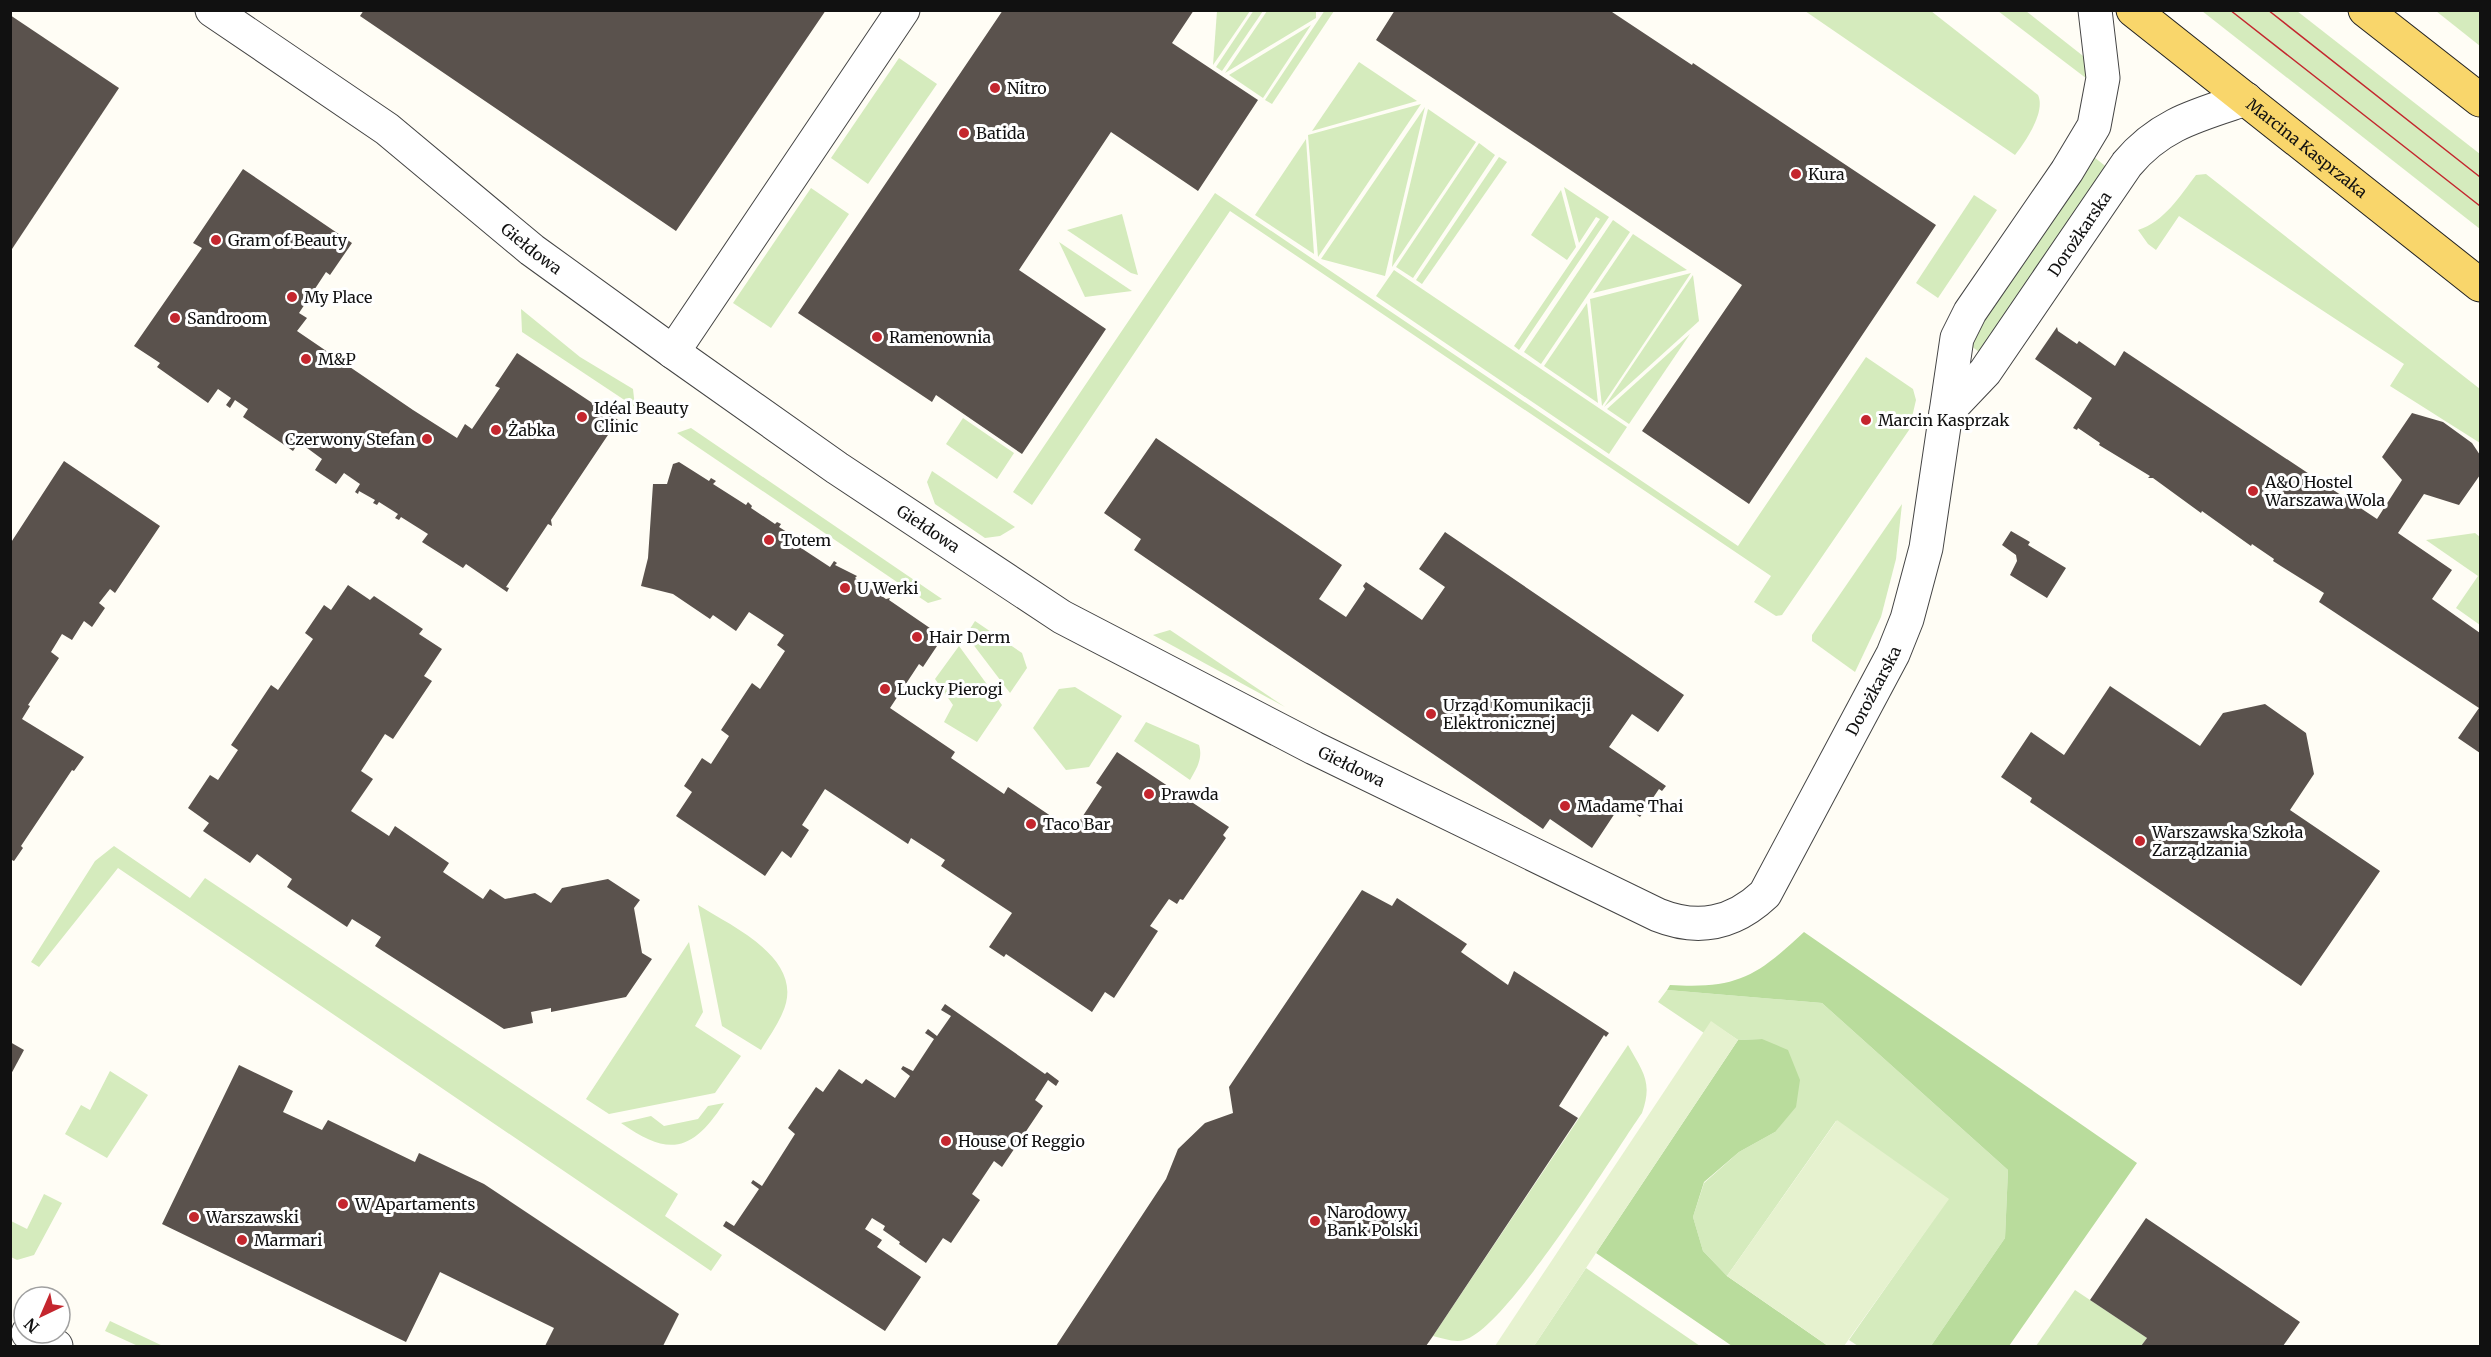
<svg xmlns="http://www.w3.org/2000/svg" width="2491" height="1357" font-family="Merriweather,serif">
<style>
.green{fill:#d5ebbd}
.forest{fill:#b9dc9c}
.pitch{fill:#e6f2cf}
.building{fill:#5a524d}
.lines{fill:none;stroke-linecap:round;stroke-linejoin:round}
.minor-casing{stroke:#444;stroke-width:35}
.major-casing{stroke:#222;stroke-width:35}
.minor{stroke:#fff;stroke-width:33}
.major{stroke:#f9d66b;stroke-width:33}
.tram{stroke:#c4262e;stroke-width:1.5}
.poi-dot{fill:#c4262e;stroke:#fff;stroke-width:2}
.labels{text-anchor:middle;stroke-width:6;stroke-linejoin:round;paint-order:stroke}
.poi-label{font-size:16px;fill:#111;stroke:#fff;text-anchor:start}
.street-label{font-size:16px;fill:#111;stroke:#fff}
</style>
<rect width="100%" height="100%" fill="#fffdf5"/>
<g class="green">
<path d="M 1254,10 L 1263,11 L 1222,71 L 1216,67 Z"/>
<path d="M 1325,10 L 1334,11 L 1272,104 L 1265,100 Z"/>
<path d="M 1217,11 L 1250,11 L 1213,65 Z"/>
<path d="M 1267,11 L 1316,11 L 1316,18 L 1225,73 Z"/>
<path d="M 1805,11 L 1931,11 L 2038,95 C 2046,112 2025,142 2015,155 Z"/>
<path d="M 1998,11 L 2026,11 L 2092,63 L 2095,85 Z"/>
<path d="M 2202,11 L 2297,11 L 2480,154 L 2480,229 Z"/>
<path d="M 2436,11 L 2480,11 L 2480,46 Z"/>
<path d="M 1311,25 L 1263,98 L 1229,75 Z"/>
<path d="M 899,58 L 937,84 L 868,184 L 831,158 Z"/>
<path d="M 1359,62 L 1417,101 L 1312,131 Z"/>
<path d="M 1421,104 L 1318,257 L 1308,135 Z"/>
<path d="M 1425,107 L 1385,276 L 1321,259 Z"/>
<path d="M 1428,109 L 1476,142 L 1392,267 L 1393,256 Z"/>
<path d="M 1306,139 L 1314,254 L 1255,215 Z"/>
<path d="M 1479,143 L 1495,155 L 1413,278 L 1396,267 Z"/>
<path d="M 1499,157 L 1507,162 L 1422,284 L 1416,280 Z"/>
<path d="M 2094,157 L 2109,169 L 1979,352 L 1970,345 L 1973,333 Z"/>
<path d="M 2206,174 L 2480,389 L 2480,443 L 2390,386 L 2404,364 L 2179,216 L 2156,250 L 2148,244 L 2138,230 C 2164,222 2180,196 2196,175 Z"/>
<path d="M 1564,187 L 1609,217 L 1519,350 L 1514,346 L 1600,219 L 1596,217 L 1579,243 Z"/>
<path d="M 811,188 L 849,214 L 771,328 L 733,303 Z"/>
<path d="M 1561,190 L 1576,247 L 1567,260 L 1531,235 Z"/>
<path d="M 1215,193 L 1738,546 L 1866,357 L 1913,389 L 1916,400 L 1909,430 L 1782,615 L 1776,616 L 1754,602 L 1771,576 L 1230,211 L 1032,505 L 1013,492 Z"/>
<path d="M 1974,195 L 1997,210 L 1938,298 L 1916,283 Z"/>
<path d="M 1122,214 L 1138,275 L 1131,273 L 1067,230 Z"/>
<path d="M 1613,220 L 1630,232 L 1541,364 L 1524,352 Z"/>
<path d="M 1633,234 L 1687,270 L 1593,293 Z"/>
<path d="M 1059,242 L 1132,291 L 1085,297 Z"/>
<path d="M 1394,270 L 1627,427 L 1609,454 L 1376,296 Z"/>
<path d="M 1691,273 L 1602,406 L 1590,299 Z"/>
<path d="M 1693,275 L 1699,321 L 1604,407 Z"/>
<path d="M 1587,303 L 1598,403 L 1544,366 Z"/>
<path d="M 521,309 L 580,357 L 633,389 L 635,407 L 522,332 Z"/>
<path d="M 1690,334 L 1629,424 L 1607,409 Z"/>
<path d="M 963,418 L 1014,453 L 997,479 L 946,444 Z"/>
<path d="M 691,428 L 942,599 L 928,603 L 677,433 Z"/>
<path d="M 932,471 L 1015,527 L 1000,536 L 985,538 L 935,504 L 927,482 Z"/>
<path d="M 1902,504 L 1896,559 L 1881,617 L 1855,672 L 1812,641 L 1812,635 Z"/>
<path d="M 2475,533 L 2480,537 L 2480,625 L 2456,608 L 2478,576 L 2426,540 Z"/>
<path d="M 975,621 L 1022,653 L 1027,668 L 1010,693 L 966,635 Z"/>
<path d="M 1170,630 L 1285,707 L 1153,635 Z"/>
<path d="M 959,646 L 1002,705 L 977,742 L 944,722 L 953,705 L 935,679 Z"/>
<path d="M 1075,687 L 1122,716 L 1089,767 L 1066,770 L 1033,728 L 1059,689 Z"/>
<path d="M 1146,722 L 1199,745 C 1203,758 1197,768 1190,780 L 1134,741 Z"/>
<path d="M 114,846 L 190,898 L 205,878 L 678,1194 L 665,1216 L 722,1255 L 711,1271 L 118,868 L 39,967 L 31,962 L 95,861 Z"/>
<path d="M 698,905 C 733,927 808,960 782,1014 C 777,1026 768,1038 761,1050 L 722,1026 Z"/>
<path d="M 689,942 L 703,1012 L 695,1026 L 741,1056 L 715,1093 L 609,1114 L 586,1099 Z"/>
<path d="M 1667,990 L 1822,1003 L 2008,1170 L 2005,1238 L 1931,1346 L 1858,1346 L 1849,1340 L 1948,1199 L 1836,1121 L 1727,1276 L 1703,1251 L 1693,1217 L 1704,1183 L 1739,1152 L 1775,1132 L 1762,1039 L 1738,1040 L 1711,1022 L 1704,1033 L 1658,1002 Z"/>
<path d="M 1628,1045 C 1643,1072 1653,1082 1642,1113 C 1612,1156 1506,1329 1464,1340 C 1455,1343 1442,1338 1433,1336 Z"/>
<path d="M 110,1071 L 148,1095 L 107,1158 L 65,1134 L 81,1105 L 90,1110 Z"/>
<path d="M 724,1103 C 692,1152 669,1157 621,1123 L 651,1116 L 664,1126 L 698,1119 L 708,1106 Z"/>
<path d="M 44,1194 L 62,1203 L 34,1255 L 17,1260 L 11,1257 L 11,1221 L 27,1229 Z"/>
<path d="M 1586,1268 L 1700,1346 L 1534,1346 Z"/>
<path d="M 2075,1290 L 2147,1338 L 2141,1346 L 2036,1346 Z"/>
<path d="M 110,1321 L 163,1346 L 138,1346 L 105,1331 Z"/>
</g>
<g class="forest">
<path d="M 1804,932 L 2137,1163 L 2009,1346 L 1931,1346 L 2005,1238 L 2008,1170 L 1822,1003 L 1667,990 L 1670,985 C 1737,989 1756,977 1804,932 Z"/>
<path d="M 1762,1039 L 1788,1050 L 1800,1080 L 1796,1107 L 1775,1132 L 1739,1152 L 1704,1182 L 1693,1217 L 1703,1251 L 1727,1276 L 1828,1346 L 1732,1346 L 1596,1253 L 1738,1040 Z"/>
</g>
<g class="pitch">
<path d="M 1711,1021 L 1738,1040 L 1534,1346 L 1495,1346 Z"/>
<path d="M 1837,1120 L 1949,1199 L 1844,1346 L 1828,1346 L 1727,1276 Z"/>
</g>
<g class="building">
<path d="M 364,10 L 635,11 L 826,10 L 676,231 L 360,16 Z"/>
<path d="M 1003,10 L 1194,10 L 1172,43 L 1258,100 L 1198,191 L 1111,132 L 1019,270 L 1106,329 L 1022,454 L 936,395 L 932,402 L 798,313 Z"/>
<path d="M 1395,10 L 1609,10 L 1692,65 L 1693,63 L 1936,225 L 1749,504 L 1642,431 L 1742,285 L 1376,40 Z"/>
<path d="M 10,15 L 119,88 L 10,252 Z"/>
<path d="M 243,169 L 352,243 L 330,275 L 326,272 L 299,313 L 307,318 L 297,331 L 413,410 L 457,438 L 465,424 L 472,429 L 500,388 L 495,386 L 517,353 L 618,420 L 551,520 L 552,526 L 548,524 L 506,587 L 509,588 L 507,592 L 466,564 L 463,568 L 422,542 L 428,534 L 401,517 L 399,520 L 395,518 L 398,514 L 379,502 L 377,505 L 373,503 L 375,500 L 359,491 L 358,494 L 355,492 L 360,484 L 344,473 L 336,484 L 315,470 L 322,459 L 299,442 L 293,451 L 286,446 L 243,417 L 248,409 L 235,400 L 230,408 L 226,405 L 231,398 L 218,389 L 208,403 L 157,367 L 160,363 L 134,346 L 202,248 L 193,243 Z"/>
<path d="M 2057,327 L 2058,331 L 2077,344 L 2079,341 L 2115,366 L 2124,351 L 2377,519 L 2402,480 L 2382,457 L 2412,413 L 2443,422 L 2472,443 L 2480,455 L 2480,475 L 2459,505 L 2424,494 L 2398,533 L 2452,570 L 2432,599 L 2480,633 L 2480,753 L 2458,738 L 2479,708 L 2319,602 L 2324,593 L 2273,561 L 2274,559 L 2252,544 L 2251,546 L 2202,511 L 2201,513 L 2153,478 L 2148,478 L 2150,476 L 2099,445 L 2100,443 L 2078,428 L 2077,430 L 2073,428 L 2092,398 L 2035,359 Z"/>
<path d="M 1156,438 L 1342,565 L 1319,599 L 1346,617 L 1365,589 L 1363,586 L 1366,582 L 1422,620 L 1445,587 L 1419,569 L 1445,532 L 1684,695 L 1658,732 L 1632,714 L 1609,747 L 1666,786 L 1662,791 L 1659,789 L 1640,817 L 1621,804 L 1592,848 L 1550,819 L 1543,829 L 1134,550 L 1141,539 L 1104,513 Z"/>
<path d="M 64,461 L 160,526 L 115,593 L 110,589 L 99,603 L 105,608 L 92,627 L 84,621 L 72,640 L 62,634 L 51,652 L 59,658 L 28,705 L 30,706 L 22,719 L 84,757 L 74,771 L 72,770 L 21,846 L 23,848 L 14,861 L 10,859 L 10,544 Z"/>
<path d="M 679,462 L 709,481 L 711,478 L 716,481 L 713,484 L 746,505 L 748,502 L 752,506 L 751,508 L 775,524 L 777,522 L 781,524 L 779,527 L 798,539 L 795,544 L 830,567 L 834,561 L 837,563 L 835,565 L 857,576 L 855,578 L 886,599 L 890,598 L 889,600 L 943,637 L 923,667 L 919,664 L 890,708 L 955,752 L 951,758 L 1004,794 L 1008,787 L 1073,831 L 1102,787 L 1096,783 L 1117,752 L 1229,827 L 1223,835 L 1226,838 L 1183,900 L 1180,899 L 1177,904 L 1169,899 L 1150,926 L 1158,931 L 1114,998 L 1105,992 L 1092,1012 L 1006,954 L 1004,957 L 989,947 L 1012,913 L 941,866 L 945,860 L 911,838 L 908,844 L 825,789 L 802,825 L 809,830 L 791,858 L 782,851 L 765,876 L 676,816 L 692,792 L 684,786 L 702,758 L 711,764 L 729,736 L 721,730 L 752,683 L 760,689 L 785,651 L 777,645 L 784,635 L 749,612 L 736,631 L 713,615 L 710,619 L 673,594 L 641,586 L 648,558 L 653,484 L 667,484 L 673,464 Z"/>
<path d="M 2011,531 L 2030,542 L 2028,545 L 2066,568 L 2047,598 L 2010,575 L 2017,561 L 2016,555 L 2002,545 Z"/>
<path d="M 348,585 L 370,600 L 374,596 L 423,629 L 419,634 L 442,649 L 424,676 L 432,681 L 393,739 L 385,734 L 361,771 L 373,779 L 351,811 L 389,836 L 395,826 L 449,863 L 443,872 L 483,899 L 490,889 L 505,899 L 535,893 L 551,903 L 562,888 L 608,879 L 640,900 L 634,908 L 642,953 L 652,959 L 626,997 L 551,1012 L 551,1008 L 531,1012 L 533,1023 L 504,1029 L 375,946 L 381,937 L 352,919 L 347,927 L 287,887 L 292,879 L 257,854 L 250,863 L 203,831 L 209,823 L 188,808 L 210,775 L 218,780 L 238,750 L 231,745 L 271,685 L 278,690 L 313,639 L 305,633 L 324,605 L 331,610 Z"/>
<path d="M 2110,686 L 2200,746 L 2223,713 L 2265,704 L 2306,733 L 2314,774 L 2290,810 L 2380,871 L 2301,986 L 2030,802 L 2032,798 L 2001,777 L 2031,732 L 2064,755 Z"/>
<path d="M 1362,890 L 1392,906 L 1397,898 L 1467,944 L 1461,952 L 1508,985 L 1514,971 L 1609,1033 L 1606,1037 L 1604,1035 L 1559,1106 L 1578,1118 L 1433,1336 L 1426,1346 L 1056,1346 L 1166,1179 L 1178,1149 L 1205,1123 L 1233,1113 L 1229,1087 Z"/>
<path d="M 945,1004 L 1045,1074 L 1047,1072 L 1059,1081 L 1056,1086 L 1048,1080 L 1035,1100 L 1043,1106 L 1002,1167 L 994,1161 L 972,1194 L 980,1200 L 951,1243 L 943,1238 L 926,1263 L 899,1244 L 900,1242 L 883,1230 L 885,1226 L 872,1218 L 865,1229 L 882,1240 L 877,1247 L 921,1277 L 885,1331 L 723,1226 L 726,1221 L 734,1226 L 759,1189 L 751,1183 L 753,1180 L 762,1186 L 795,1134 L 788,1128 L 816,1087 L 823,1092 L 839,1069 L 862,1084 L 866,1079 L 895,1098 L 910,1076 L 901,1069 L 903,1066 L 913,1071 L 934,1039 L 925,1033 L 928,1029 L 937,1036 L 951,1016 L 941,1010 Z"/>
<path d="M 10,1042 L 24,1050 L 10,1076 Z"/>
<path d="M 239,1065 L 293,1091 L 283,1112 L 322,1130 L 328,1120 L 415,1162 L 419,1153 L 484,1184 L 679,1314 L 663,1346 L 545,1346 L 554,1328 L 440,1272 L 406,1342 L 162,1224 Z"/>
<path d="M 2146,1218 L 2300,1322 L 2283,1346 L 2141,1346 L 2147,1338 L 2090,1300 Z"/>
</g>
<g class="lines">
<defs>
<g id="minor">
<path id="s1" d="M 212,10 L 387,129 L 532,250 L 673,352 L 837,468 L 1062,617 L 1314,748 L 1658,915 C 1698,931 1733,924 1765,894 L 1893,654 L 1907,619 L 1926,548 L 1957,338 L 1970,312 L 2067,171 L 2094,126 L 2103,78 L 2095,10"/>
<path d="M 673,352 L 903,10"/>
<path id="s2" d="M 1946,413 L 1985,372 L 2127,164 C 2160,124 2198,115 2246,99"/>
<path d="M 28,1333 L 56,1346"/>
</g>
<g id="major">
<path id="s3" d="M 2133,10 L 2480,285"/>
<path d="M 2365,10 L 2480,100"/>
</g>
</defs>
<use href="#minor" class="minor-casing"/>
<use href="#major" class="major-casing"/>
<use href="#minor" class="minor"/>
<use href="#major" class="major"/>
<g class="tram">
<path d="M 2230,10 L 2480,206"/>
<path d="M 2268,10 L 2480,177"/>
</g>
</g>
<g class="poi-dot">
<circle cx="995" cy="88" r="6"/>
<circle cx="964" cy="133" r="6"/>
<circle cx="1796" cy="174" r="6"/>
<circle cx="216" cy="240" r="6"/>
<circle cx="292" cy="297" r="6"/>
<circle cx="175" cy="318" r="6"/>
<circle cx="877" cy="337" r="6"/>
<circle cx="306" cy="359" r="6"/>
<circle cx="582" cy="417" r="6"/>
<circle cx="1866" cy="420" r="6"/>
<circle cx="496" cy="430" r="6"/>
<circle cx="427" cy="439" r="6"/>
<circle cx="2253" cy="491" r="6"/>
<circle cx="769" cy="540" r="6"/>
<circle cx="845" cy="588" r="6"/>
<circle cx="917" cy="637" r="6"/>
<circle cx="885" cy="689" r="6"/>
<circle cx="1431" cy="714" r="6"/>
<circle cx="1149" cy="794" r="6"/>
<circle cx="1565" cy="806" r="6"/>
<circle cx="1031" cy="824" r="6"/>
<circle cx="2140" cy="841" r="6"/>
<circle cx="946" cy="1141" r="6"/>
<circle cx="343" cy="1204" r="6"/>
<circle cx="194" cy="1217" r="6"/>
<circle cx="1315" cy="1221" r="6"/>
<circle cx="242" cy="1240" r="6"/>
</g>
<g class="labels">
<g class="poi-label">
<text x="1007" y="94">Nitro</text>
<text x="976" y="139">Batida</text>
<text x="1808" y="180">Kura</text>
<text x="228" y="246">Gram of Beauty</text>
<text x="304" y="303">My Place</text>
<text x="187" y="324">Sandroom</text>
<text x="889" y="343">Ramenownia</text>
<text x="318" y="365">M&amp;P</text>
<text x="594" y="414">Idéal Beauty<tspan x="594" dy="18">Clinic</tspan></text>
<text x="1878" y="426">Marcin Kasprzak</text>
<text x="508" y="436">Żabka</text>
<text x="415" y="445" text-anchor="end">Czerwony Stefan</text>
<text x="2265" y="488">A&amp;O Hostel<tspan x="2265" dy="18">Warszawa Wola</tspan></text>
<text x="781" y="546">Totem</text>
<text x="857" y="594">U Werki</text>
<text x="929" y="643">Hair Derm</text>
<text x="897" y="695">Lucky Pierogi</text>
<text x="1443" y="711">Urząd Komunikacji<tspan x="1443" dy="18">Elektronicznej</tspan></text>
<text x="1161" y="800">Prawda</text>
<text x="1577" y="812">Madame Thai</text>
<text x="1043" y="830">Taco Bar</text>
<text x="2152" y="838">Warszawska Szkoła<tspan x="2152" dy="18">Zarządzania</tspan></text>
<text x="958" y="1147">House Of Reggio</text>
<text x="355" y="1210">W Apartaments</text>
<text x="1327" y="1218">Narodowy<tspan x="1327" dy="18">Bank Polski</tspan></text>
<text x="206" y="1223">Warszawski</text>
<text x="254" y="1246">Marmari</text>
</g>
<g class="street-label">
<text dy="6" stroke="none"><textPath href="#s3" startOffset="222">Marcina Kasprzaka</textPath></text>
<text dy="6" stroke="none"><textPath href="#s2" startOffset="224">Dorożkarska</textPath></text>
<text dy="6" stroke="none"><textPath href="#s1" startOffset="399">Giełdowa</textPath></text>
<text dy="6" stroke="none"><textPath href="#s1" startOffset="885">Giełdowa</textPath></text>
<text dy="6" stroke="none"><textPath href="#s1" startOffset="2058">Dorożkarska</textPath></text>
<text dy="6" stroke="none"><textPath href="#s1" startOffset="1371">Giełdowa</textPath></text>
</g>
</g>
<rect width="2491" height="1357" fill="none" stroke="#111111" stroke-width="24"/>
<g transform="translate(42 1315) rotate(224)"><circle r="28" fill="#ffffff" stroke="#a0a0a0" stroke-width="1.5"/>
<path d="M0-4.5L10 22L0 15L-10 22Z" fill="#c4262e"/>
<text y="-9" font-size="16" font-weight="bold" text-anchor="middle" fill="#111111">N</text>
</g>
</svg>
